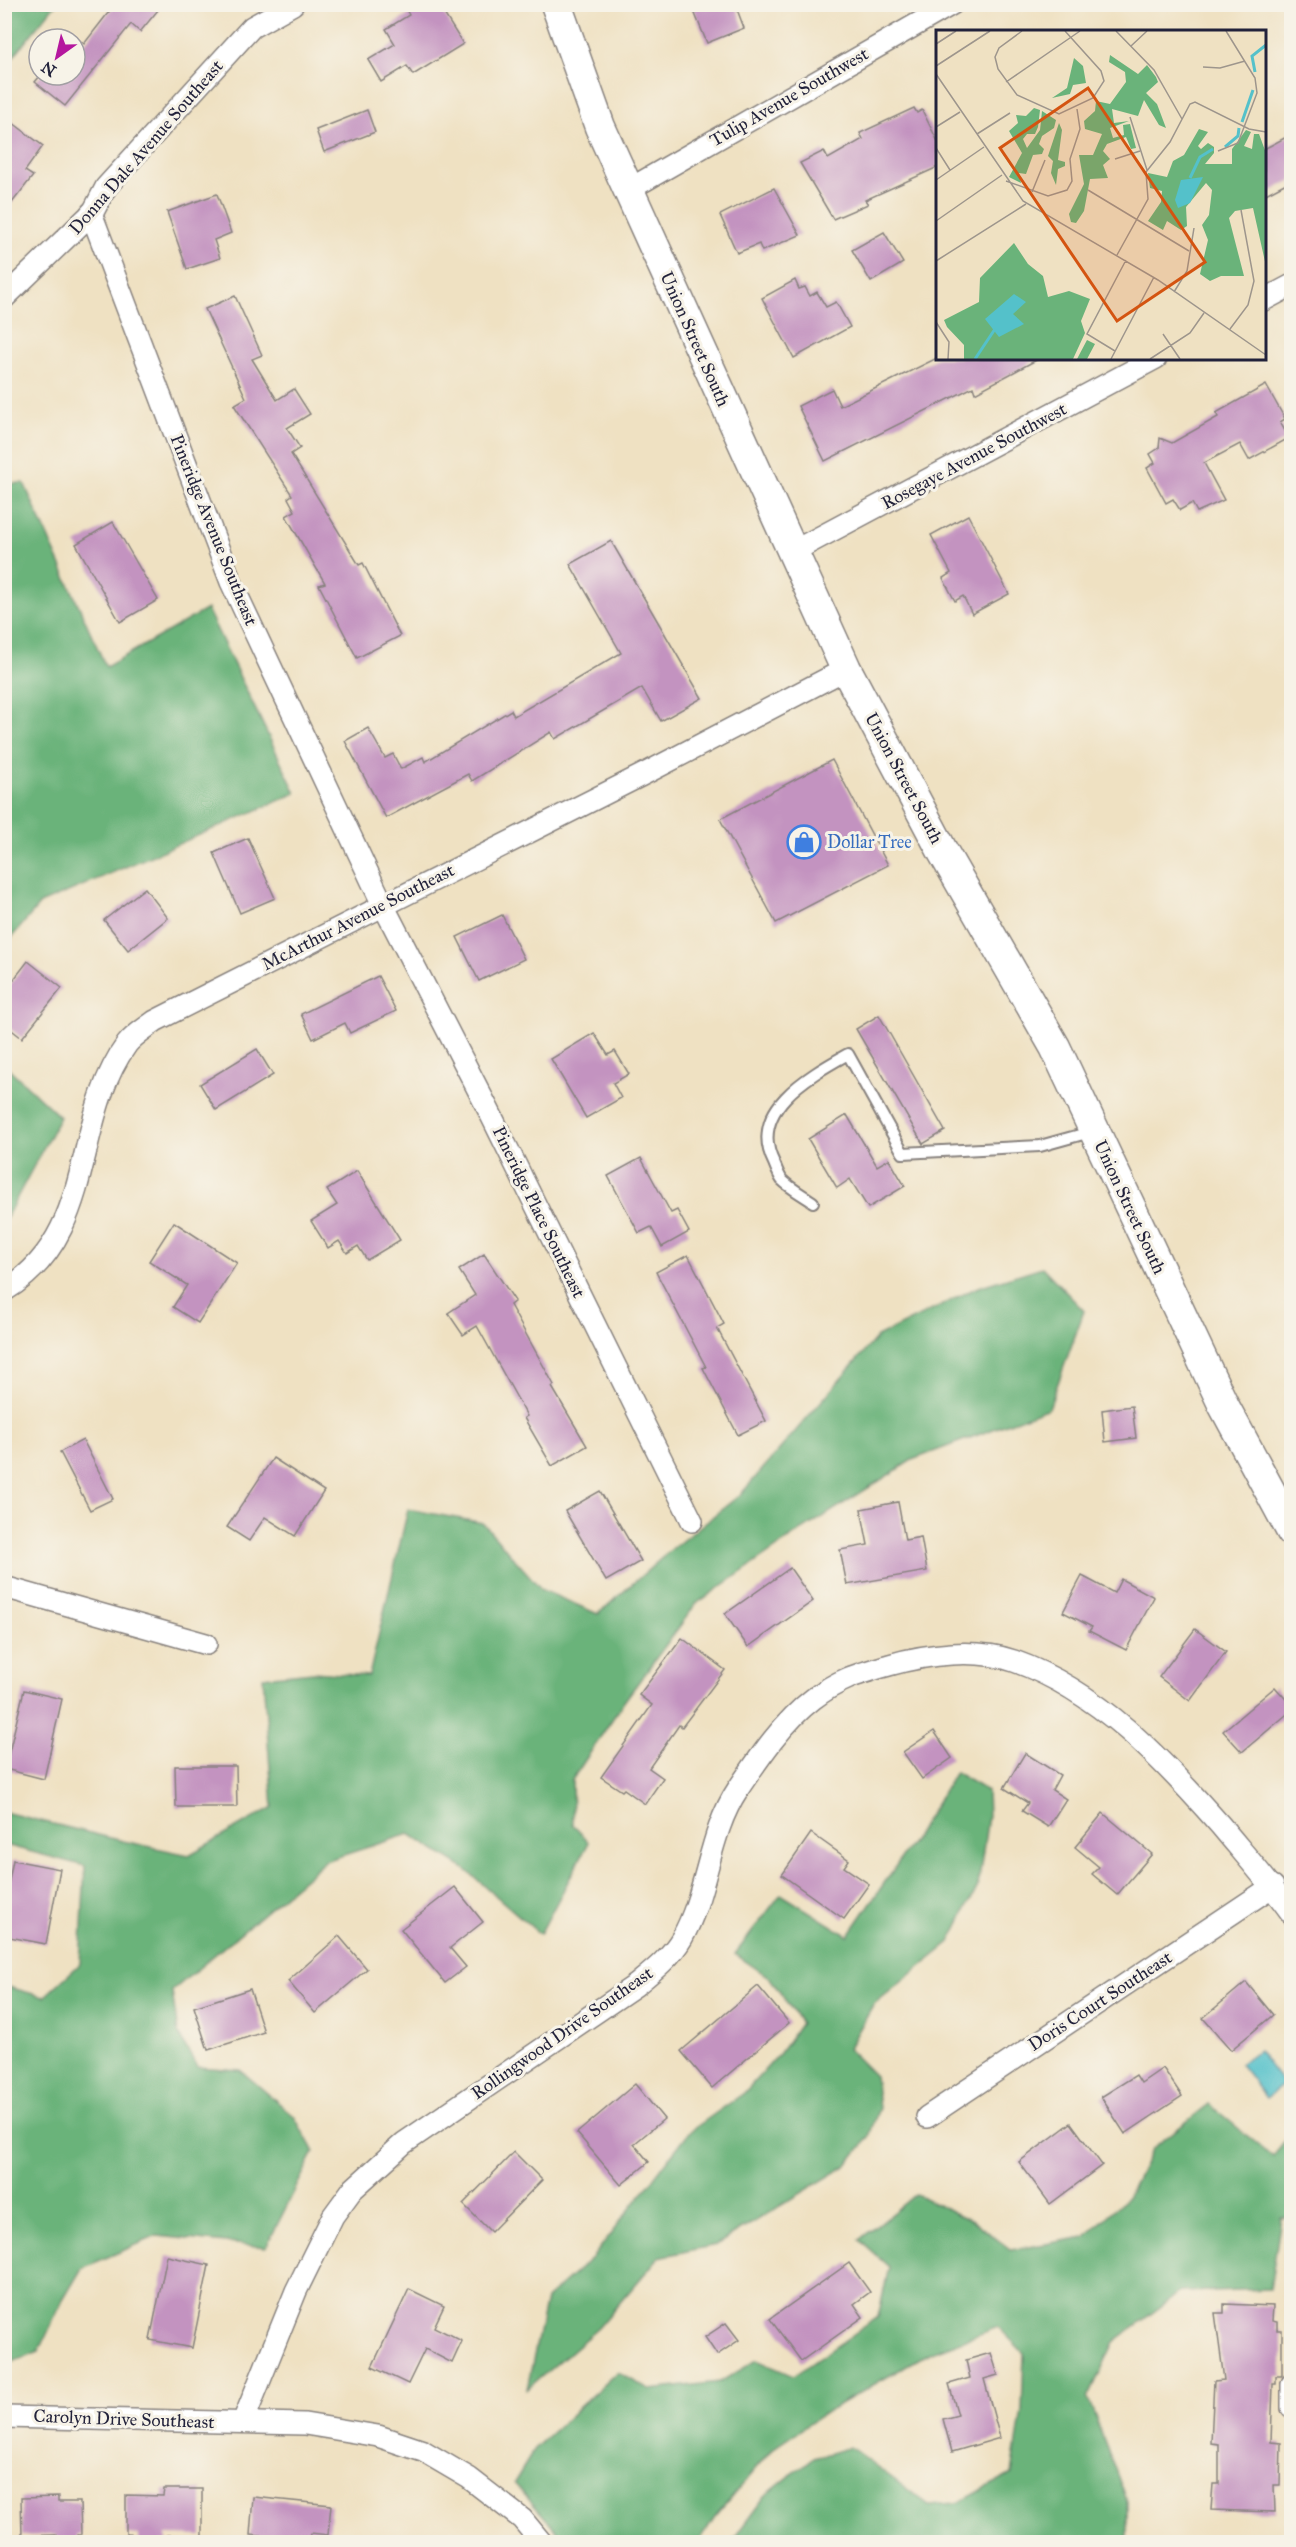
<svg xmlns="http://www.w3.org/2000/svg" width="1296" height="2547" font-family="'IM FELL Great Primer',serif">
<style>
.forest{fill:#6ab37a;stroke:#466a5a;stroke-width:1.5}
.water{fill:#54c1ca;stroke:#3b7282;stroke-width:1.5}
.building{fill:#c393c0}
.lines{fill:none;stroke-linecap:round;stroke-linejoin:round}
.lane-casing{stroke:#88827e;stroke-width:14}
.street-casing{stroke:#88827e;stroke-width:24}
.secondary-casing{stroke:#88827e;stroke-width:33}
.lane{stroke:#fff;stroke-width:10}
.street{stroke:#fff;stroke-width:21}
.secondary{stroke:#fff;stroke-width:30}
.labels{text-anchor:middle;stroke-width:6;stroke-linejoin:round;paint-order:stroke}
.street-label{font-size:18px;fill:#22223b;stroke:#f7f3e8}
.shop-label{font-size:18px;fill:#366cbe;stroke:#f7f3e8;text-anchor:start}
.inset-river{fill:none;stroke:#54c1ca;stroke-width:3}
.inset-road{fill:none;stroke:#9d958c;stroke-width:1.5}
.view{fill:#d45411;fill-opacity:0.15;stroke:#d45411;stroke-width:3}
.inset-edge{fill:none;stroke:#22223b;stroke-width:3}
</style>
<rect width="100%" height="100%" fill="#f7f3e8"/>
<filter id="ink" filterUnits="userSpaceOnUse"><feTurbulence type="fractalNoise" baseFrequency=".0167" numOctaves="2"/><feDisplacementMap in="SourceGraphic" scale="12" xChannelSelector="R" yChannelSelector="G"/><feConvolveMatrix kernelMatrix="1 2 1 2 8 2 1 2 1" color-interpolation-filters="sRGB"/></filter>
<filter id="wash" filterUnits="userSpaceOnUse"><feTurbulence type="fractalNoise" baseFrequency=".008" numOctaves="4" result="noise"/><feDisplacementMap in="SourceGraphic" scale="24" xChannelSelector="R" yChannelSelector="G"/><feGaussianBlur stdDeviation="1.35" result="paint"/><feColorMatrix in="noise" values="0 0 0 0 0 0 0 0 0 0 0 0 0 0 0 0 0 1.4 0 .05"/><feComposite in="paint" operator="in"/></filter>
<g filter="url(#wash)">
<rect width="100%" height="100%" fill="#efe1c2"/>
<g class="forest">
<path d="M 5,4 L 55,5 L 5,67 L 4,5 Z"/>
<path d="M 24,483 L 106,667 L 207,609 L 296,793 L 40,904 L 5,945 L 4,484 Z"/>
<path d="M 5,1065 L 60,1117 L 5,1220 Z"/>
<path d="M 1042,1267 L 1084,1311 L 1049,1408 L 912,1460 L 802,1530 L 696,1604 L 623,1703 L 572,1780 L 573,1825 L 589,1842 L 540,1934 L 465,1869 L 409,1834 L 325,1861 L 172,1991 L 178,2033 L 197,2067 L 240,2070 L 294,2116 L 314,2152 L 266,2247 L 157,2236 L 82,2268 L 63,2300 L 39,2351 L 8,2364 L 4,2362 L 5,1986 L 44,1997 L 80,1964 L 85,1866 L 5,1845 L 4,1812 L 123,1841 L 189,1855 L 273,1807 L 263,1677 L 313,1672 L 369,1676 L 408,1509 L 483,1523 L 542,1590 L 598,1614 L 673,1548 L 741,1494 L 877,1337 L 978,1287 Z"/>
<path d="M 955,1772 L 987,1791 L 988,1816 L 978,1886 L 949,1944 L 874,2004 L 848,2049 L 875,2076 L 879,2107 L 869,2137 L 846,2166 L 716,2245 L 659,2257 L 598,2328 L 527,2389 L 546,2299 L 593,2257 L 689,2132 L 744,2093 L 780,2053 L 801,2023 L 770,1978 L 735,1954 L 781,1894 L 848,1936 L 917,1835 Z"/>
<path d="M 1209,2104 L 1273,2157 L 1291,2131 L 1291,2217 L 1281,2218 L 1270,2289 L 1180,2292 L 1114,2342 L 1088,2398 L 1127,2501 L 1127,2542 L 731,2542 L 765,2496 L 811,2459 L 850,2447 L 929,2505 L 957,2503 L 1012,2474 L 1022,2410 L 1024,2353 L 998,2327 L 929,2353 L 831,2409 L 771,2450 L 714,2518 L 699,2542 L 567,2542 L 514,2483 L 536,2447 L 617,2372 L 650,2390 L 720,2382 L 757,2360 L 793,2376 L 878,2317 L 889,2267 L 859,2240 L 916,2194 L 976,2223 L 1011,2250 L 1085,2237 L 1127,2198 L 1152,2149 Z"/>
</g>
<path class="water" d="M 1258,2050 L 1284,2084 L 1266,2098 L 1240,2064 Z"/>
<g id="blocks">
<g class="building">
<path d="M 108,4 L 163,4 L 140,32 L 131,24 L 65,106 L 35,82 L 41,75 L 75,75 L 75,39 L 70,39 L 73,35 L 84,44 L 112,8 Z"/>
<path d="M 403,4 L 438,4 L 463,44 L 413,75 L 407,66 L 381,82 L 368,60 L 395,44 L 386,29 L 409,15 Z"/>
<path d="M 691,4 L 735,4 L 744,28 L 707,43 Z"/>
<path d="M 914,108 L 917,113 L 922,110 L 938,142 L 938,167 L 865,200 L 868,204 L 833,219 L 800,163 L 824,151 L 828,159 L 863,139 L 860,133 Z"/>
<path d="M 367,110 L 375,132 L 324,152 L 316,130 Z"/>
<path d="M 4,116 L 43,146 L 25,171 L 33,176 L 4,213 Z"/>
<path d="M 1292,134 L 1292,180 L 1264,195 L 1264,149 Z"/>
<path d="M 774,188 L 800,235 L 762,251 L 759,244 L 737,253 L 720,215 Z"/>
<path d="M 217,194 L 231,233 L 214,240 L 220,258 L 187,269 L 167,212 Z"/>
<path d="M 884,232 L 903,263 L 871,282 L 852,250 Z"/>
<path d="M 795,280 L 799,289 L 805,287 L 810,296 L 817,292 L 826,307 L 836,302 L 850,327 L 794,358 L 762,298 Z"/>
<path d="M 235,296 L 262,355 L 252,359 L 277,400 L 294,389 L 310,414 L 287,428 L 300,448 L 291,454 L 359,565 L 363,563 L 400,636 L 357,658 L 319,585 L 325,583 L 286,516 L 295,511 L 288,498 L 292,495 L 234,405 L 246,398 L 205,309 Z"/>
<path d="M 937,358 L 1040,358 L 975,393 L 973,387 L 825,461 L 798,406 L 832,389 L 840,406 Z"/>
<path d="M 1266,385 L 1285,419 L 1280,422 L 1289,438 L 1249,460 L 1240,444 L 1204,463 L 1224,500 L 1197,512 L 1192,503 L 1180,510 L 1173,499 L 1166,503 L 1147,468 L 1155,463 L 1150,454 L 1159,448 L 1160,438 L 1172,443 L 1218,417 L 1216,413 Z"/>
<path d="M 968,515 L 1009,594 L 972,614 L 963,596 L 955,601 L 943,578 L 951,573 L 931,535 Z"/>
<path d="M 113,522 L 158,600 L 120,622 L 76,544 Z"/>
<path d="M 611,541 L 702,698 L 661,721 L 642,688 L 555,739 L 551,732 L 472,781 L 468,774 L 386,818 L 345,741 L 368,728 L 385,758 L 393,754 L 401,769 L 423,757 L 425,762 L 511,710 L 514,716 L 621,653 L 570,564 Z"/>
<path d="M 832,760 L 888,865 L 776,923 L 720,819 Z"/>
<path d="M 248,838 L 275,898 L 240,913 L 214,853 Z"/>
<path d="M 145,888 L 168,918 L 128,950 L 104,920 Z"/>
<path d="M 502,915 L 524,959 L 479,981 L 457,937 Z"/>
<path d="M 28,961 L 62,988 L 22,1038 L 4,1024 L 4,992 Z"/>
<path d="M 378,976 L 396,1011 L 350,1033 L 345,1023 L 313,1039 L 301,1014 Z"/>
<path d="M 879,1015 L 945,1131 L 923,1144 L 856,1029 Z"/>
<path d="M 594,1033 L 608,1055 L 615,1051 L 629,1074 L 613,1083 L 621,1098 L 586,1118 L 551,1059 Z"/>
<path d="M 257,1049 L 273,1075 L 216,1110 L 200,1084 Z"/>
<path d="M 847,1115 L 877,1166 L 889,1159 L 905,1186 L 868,1208 L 850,1179 L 837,1188 L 808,1139 Z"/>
<path d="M 641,1158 L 671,1213 L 677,1210 L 689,1232 L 662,1247 L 651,1227 L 639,1233 L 608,1176 Z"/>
<path d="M 357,1171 L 400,1240 L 367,1260 L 358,1246 L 347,1253 L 339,1241 L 328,1248 L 311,1221 L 337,1205 L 327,1190 Z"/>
<path d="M 174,1222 L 237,1263 L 198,1323 L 173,1307 L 187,1285 L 149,1261 Z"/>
<path d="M 484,1254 L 515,1301 L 510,1305 L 554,1385 L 552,1387 L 587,1446 L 552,1466 L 524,1418 L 527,1416 L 477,1326 L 463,1335 L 448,1313 L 475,1295 L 459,1270 Z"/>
<path d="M 688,1255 L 724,1324 L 717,1328 L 766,1421 L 738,1435 L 703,1368 L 706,1367 L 656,1272 Z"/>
<path d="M 1132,1406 L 1136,1438 L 1105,1442 L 1102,1410 Z"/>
<path d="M 83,1440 L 113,1499 L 90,1510 L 60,1452 Z"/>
<path d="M 273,1458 L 324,1491 L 295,1536 L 265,1517 L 249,1541 L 227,1527 Z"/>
<path d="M 600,1491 L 641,1561 L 606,1581 L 565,1511 Z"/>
<path d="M 898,1502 L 905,1540 L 921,1537 L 927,1571 L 847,1585 L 840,1550 L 868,1545 L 861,1509 Z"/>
<path d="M 790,1568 L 813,1601 L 748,1647 L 725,1614 Z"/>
<path d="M 1082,1576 L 1114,1593 L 1121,1579 L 1154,1597 L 1126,1650 L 1089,1631 L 1092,1627 L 1063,1612 Z"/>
<path d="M 1195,1629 L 1226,1652 L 1190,1701 L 1159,1677 Z"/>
<path d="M 682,1638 L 725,1670 L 682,1727 L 679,1725 L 649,1768 L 663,1778 L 645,1804 L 624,1789 L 622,1791 L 601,1777 L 652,1705 L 639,1695 Z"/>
<path d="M 1275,1687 L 1292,1706 L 1292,1710 L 1242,1752 L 1223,1731 Z"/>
<path d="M 24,1690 L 62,1699 L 44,1779 L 5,1769 Z"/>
<path d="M 934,1731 L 952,1758 L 922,1779 L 903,1752 Z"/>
<path d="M 1025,1753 L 1060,1775 L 1052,1790 L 1066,1799 L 1048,1827 L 1022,1811 L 1028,1803 L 1004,1788 Z"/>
<path d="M 175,1766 L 236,1766 L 237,1807 L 176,1807 Z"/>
<path d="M 1103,1813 L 1152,1854 L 1117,1895 L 1092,1874 L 1099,1867 L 1075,1847 Z"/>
<path d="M 811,1833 L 849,1860 L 844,1867 L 869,1884 L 844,1919 L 782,1875 Z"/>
<path d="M 13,1860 L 60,1869 L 46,1944 L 4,1936 L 4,1906 Z"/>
<path d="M 455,1887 L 483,1922 L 450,1948 L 466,1967 L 445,1983 L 401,1929 Z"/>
<path d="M 339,1936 L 367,1969 L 315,2013 L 288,1981 Z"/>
<path d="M 1246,1982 L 1273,2015 L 1231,2050 L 1203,2018 Z"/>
<path d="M 758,1986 L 789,2023 L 712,2088 L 681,2051 Z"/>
<path d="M 250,1989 L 264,2032 L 208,2050 L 194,2007 Z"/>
<path d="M 1163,2068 L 1182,2096 L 1125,2134 L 1101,2097 L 1136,2075 L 1141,2083 Z"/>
<path d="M 635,2084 L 664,2119 L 634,2144 L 649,2162 L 621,2185 L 577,2133 Z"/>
<path d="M 1071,2123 L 1102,2165 L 1050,2204 L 1019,2162 Z"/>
<path d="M 514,2152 L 542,2180 L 491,2232 L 463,2204 Z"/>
<path d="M 167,2256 L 209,2265 L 192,2348 L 150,2340 Z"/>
<path d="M 849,2263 L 870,2292 L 854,2304 L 863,2317 L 801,2361 L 770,2319 Z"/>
<path d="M 409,2289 L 444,2306 L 434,2327 L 462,2341 L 452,2363 L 425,2349 L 408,2384 L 372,2367 Z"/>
<path d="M 1224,2304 L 1273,2306 L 1272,2321 L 1277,2322 L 1277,2330 L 1282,2330 L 1282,2376 L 1276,2376 L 1276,2384 L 1273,2384 L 1271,2442 L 1281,2443 L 1280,2485 L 1274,2485 L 1275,2512 L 1211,2510 L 1213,2484 L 1219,2484 L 1219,2444 L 1211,2443 L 1214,2381 L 1224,2380 L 1215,2313 L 1224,2313 Z"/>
<path d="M 726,2323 L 739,2340 L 717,2355 L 705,2337 Z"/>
<path d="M 991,2353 L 998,2375 L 984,2379 L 1000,2438 L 952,2452 L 943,2419 L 958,2415 L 949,2384 L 970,2378 L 966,2360 Z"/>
<path d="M 164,2489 L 202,2489 L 202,2536 L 167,2535 L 167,2542 L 138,2542 L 138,2535 L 126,2534 L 126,2495 L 163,2496 Z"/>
<path d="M 58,2497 L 58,2502 L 80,2502 L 81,2535 L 77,2535 L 77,2542 L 56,2542 L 56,2535 L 22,2536 L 21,2498 Z"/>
<path d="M 253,2497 L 331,2505 L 328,2535 L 311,2533 L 310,2541 L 250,2535 Z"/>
</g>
</g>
</g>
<g filter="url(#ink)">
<use href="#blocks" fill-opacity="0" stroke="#88827e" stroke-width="1.5"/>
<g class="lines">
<defs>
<path id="lane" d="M 813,1202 C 803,1195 790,1188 782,1180 C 779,1176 776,1168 774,1163 C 747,1110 809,1076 848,1054 L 903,1153 L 1040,1146 L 1094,1131"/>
<g id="street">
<path d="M 628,190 L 952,4"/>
<path d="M 91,213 L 231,582 L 383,905 L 488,1109 L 692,1521"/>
<path d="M 4,298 L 93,212 L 106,187 L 252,27 L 293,4"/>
<path d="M 1264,300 L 1292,285"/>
<path d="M 792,552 L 1156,358"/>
<path d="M 4,1291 C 99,1234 70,1122 127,1044 C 134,1035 146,1028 155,1021 L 650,771 L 846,669"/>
<path d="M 4,1587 L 206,1644"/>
<path d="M 927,2117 L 1273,1886"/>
<path d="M 1292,2384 L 1292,2408"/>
<path d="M 4,2417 L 305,2424 L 378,2436 L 423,2451 L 469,2478 L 522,2519 L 541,2542"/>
<path d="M 243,2422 L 296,2291 L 333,2216 L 352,2190 L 404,2143 L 636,1985 C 653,1971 671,1957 682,1938 C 708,1892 708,1834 738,1789 C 759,1758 783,1722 813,1699 C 839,1679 858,1674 889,1665 C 927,1654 976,1648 1014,1661 C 1099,1691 1163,1760 1221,1826 C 1245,1855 1270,1883 1292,1914"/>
</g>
<path id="secondary" d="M 556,4 L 600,127 L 846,669 L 943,852 L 1055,1047 L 1224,1406 L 1292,1532"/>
</defs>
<use href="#lane" class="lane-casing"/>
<use href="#street" class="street-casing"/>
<use href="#secondary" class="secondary-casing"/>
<use href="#lane" class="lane"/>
<use href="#street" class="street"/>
<use href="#secondary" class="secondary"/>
</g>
</g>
<defs>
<symbol id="shop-ring" viewBox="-11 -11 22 22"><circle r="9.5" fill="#f7f3e8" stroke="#3f7fe0" stroke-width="1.5"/><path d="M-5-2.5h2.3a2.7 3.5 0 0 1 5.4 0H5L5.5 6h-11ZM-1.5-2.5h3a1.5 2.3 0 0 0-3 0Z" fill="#3f7fe0"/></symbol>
</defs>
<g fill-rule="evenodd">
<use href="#shop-ring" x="785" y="823" width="38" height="38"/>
</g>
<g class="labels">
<g class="street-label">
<text transform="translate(789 97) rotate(-30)" y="6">Tulip Avenue Southwest</text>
<text transform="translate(146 147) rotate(-49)" y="6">Donna Dale Avenue Southeast</text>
<text transform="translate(695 339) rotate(66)" y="6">Union Street South</text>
<text transform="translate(974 456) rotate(-28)" y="6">Rosegaye Avenue Southwest</text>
<text transform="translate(214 530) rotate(68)" y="6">Pineridge Avenue Southeast</text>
<text transform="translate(904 778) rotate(62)" y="6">Union Street South</text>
<text transform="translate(358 917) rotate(-27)" y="6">McArthur Avenue Southeast</text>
<text transform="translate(1130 1207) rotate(65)" y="6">Union Street South</text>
<text transform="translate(539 1212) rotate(64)" y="6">Pineridge Place Southeast</text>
<text transform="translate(1100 2001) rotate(-33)" y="6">Doris Court Southeast</text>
<text transform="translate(562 2033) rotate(-35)" y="6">Rollingwood Drive Southeast</text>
<text transform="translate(124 2419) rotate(2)" y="6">Carolyn Drive Southeast</text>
</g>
<g class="shop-label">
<text x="827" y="848">Dollar Tree</text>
</g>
</g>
<g transform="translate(936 30)">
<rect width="330" height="330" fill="#efe1c2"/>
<path d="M 174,25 L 202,44 L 211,35 L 220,47 L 222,52 L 210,63 L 221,74 L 230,98 L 223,95 L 208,70 L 202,86 L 176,79 L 178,93 L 193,91 L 174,98 L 177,108 L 188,105 L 187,95 L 194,94 L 200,118 L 195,119 L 190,107 L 171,114 L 167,121 L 174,129 L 167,135 L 172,148 L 154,149 L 148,181 L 140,193 L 135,192 L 133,184 L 148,154 L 143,125 L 157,125 L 166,104 L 149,99 L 148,91 L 159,81 L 160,71 L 174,74 L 190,52 L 189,42 L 173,32 ZM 138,28 L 147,36 L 150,53 L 137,55 L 134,64 L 116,68 L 131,58 ZM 98,78 L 104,80 L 102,97 L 99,104 L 91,104 L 87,109 L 91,118 L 104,100 L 106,81 L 120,90 L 118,98 L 106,106 L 103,114 L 108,119 L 106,124 L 97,125 L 90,144 L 83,143 L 85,153 L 73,147 L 86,123 L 73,101 L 82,93 L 80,85 L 90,86 ZM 123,93 L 126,100 L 122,130 L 129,132 L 129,136 L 122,139 L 120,155 L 115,143 L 117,131 L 112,126 ZM 263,99 L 272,102 L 262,116 L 265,119 L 272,113 L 278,117 L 278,123 L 269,134 L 296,134 L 296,119 L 310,100 L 315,102 L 308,116 L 316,119 L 318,104 L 323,104 L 330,123 L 330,236 L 317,178 L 299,181 L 293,188 L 308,246 L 285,246 L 274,251 L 264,244 L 272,210 L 266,195 L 273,185 L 276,160 L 270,153 L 250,177 L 251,196 L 245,200 L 231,191 L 227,200 L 212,191 L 225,172 L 226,161 L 214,158 L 212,143 L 231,147 L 237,131 L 248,125 ZM 78,213 L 92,234 L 107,246 L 112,267 L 133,261 L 154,269 L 145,291 L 149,303 L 137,329 L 28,329 L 28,315 L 11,297 L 8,290 L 43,272 L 44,248 ZM 151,310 L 159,314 L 151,329 L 141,329 Z" fill="#6ab37a"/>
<path d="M 267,147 L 254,173 L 242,178 L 239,170 L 245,150 ZM 78,264 L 90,272 L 77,284 L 88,294 L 63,307 L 49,289 Z" fill="#54c1ca"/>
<path class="inset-river" d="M 319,42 L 316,26 L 330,15M 306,92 L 317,60M 289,117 L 302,106 L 303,98M 254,148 L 264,127 L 277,119M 39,329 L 59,299"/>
<path class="inset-road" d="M 86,1 L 63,18 L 59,27 L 62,39 L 81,65 L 123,84 L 157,68 L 168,51 L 165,41 L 129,1M 180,1 L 218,40 L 246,89M 0,14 L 20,1M 195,16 L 211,1M 0,36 L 54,1M 267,37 L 284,38 L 309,31M 0,44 L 87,171 L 222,250 L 330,325M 70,52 L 144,1M 194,87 L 211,140M 0,97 L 24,82M 41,104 L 74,83M 0,118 L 14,140M 65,120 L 75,135M 282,121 L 302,113 L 321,63 L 319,48 L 290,1M 179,129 L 204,121M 0,150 L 48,117M 70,151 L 112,166 L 131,160 L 136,151 L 134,129 L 144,99 L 141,79M 152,160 L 253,221M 96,162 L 109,130M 0,191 L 66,145M 181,225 L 212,169 L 210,142 L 234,112 L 254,74 L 259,72 L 313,99 L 330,102M 0,231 L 90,174M 238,262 L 251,241 L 258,198M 0,292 L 13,312 L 12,329M 294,299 L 312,275 L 318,251 L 305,180M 227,304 L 244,329M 179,321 L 151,304 L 190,230M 175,329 L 218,247M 214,329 L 254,303 L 268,283"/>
<path class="view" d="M 152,58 L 269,232 L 181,291 L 64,118 Z"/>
<rect width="330" height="330" class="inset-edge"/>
</g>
<rect width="1296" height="2547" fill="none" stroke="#f7f3e8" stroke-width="24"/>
<g transform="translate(57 57) rotate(214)"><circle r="28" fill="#f7f3e8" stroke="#a29fa3" stroke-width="1.5"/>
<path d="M0-4.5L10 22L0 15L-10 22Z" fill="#b5179e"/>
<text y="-9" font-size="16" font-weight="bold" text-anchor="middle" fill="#22223b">N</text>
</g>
</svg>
